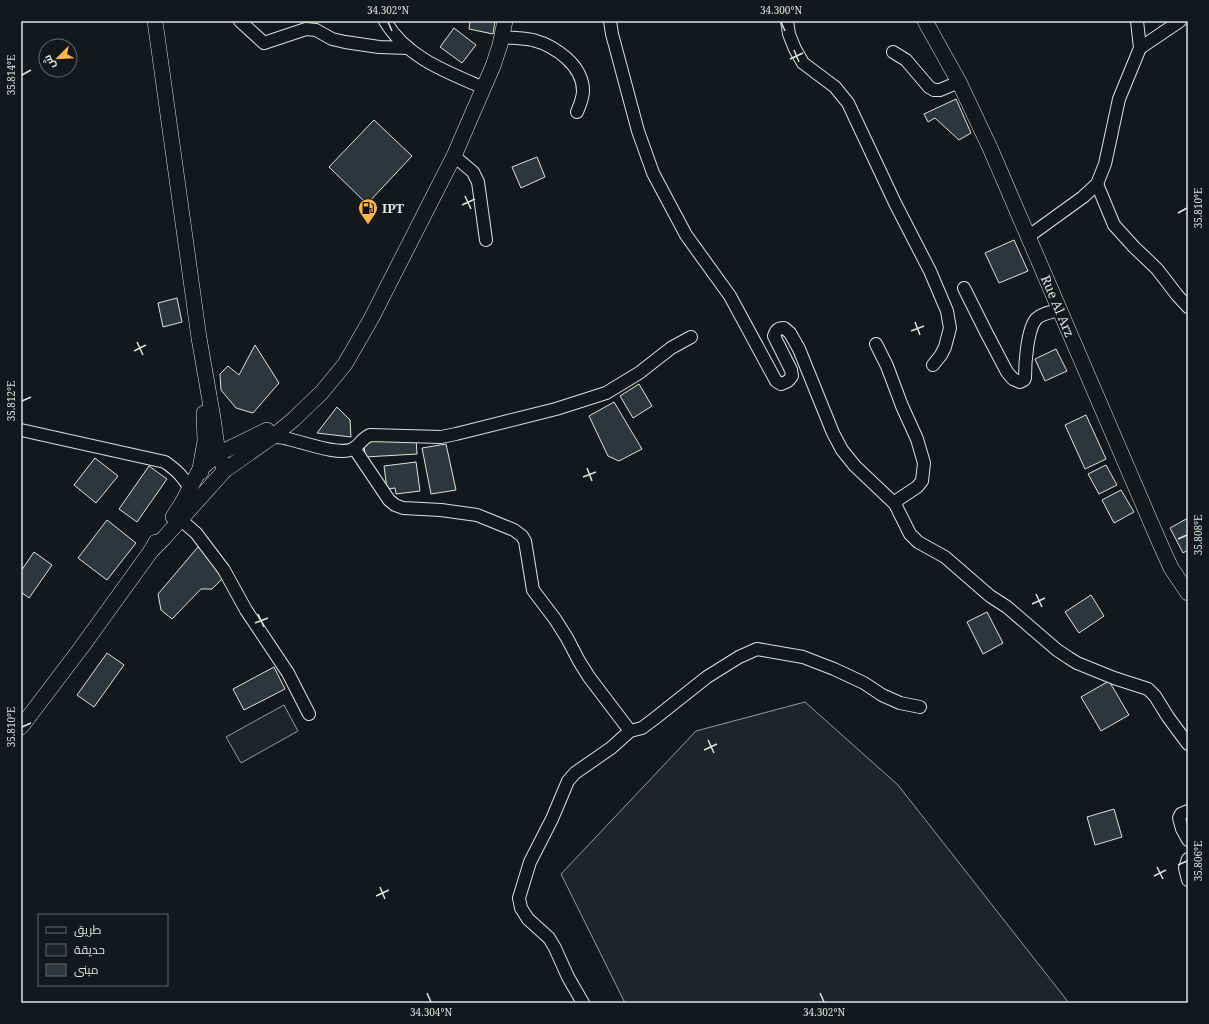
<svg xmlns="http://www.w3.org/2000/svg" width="1209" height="1024" font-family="'Noto Serif',Cairo,serif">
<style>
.green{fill:#202428;stroke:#939e99}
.building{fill:#2c363c;stroke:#d8e6dc}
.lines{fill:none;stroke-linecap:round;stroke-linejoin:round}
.minor-casing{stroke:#d8e6dc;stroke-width:14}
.major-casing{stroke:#d8e6dc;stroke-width:16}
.minor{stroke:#14181c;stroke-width:12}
.major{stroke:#14181c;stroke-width:15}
.ticks{fill:none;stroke:#d8e6dc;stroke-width:1.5}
.labels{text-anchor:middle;stroke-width:3;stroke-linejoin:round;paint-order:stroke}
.poi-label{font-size:13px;font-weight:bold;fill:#d8e6dc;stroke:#14181c;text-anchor:start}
.street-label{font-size:13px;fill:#d8e6dc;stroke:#14181c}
.neatline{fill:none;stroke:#d8e6dc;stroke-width:1.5}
.ticks-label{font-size:10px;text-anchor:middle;fill:#d8e6dc}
</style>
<rect width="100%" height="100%" fill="#14181c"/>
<g class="green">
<path d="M 805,702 L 898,785 L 1069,1003 L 625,1003 L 561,874 L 696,731 Z"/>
<path d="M 284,705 L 298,731 L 241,763 L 226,737 Z"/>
</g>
<g class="building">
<path d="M 470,21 L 495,21 L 493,34 L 469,29 Z"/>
<path d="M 454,28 L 476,45 L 462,63 L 440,47 Z"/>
<path d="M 956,99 L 971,133 L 959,140 L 935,118 L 928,122 L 924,114 Z"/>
<path d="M 374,120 L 412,156 L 367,204 L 329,167 Z"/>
<path d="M 537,157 L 545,177 L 521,188 L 512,167 Z"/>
<path d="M 1014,240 L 1028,271 L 999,283 L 985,253 Z"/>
<path d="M 177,298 L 182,322 L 163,327 L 158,303 Z"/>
<path d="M 255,345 L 279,383 L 253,413 L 236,408 L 221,390 L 220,374 L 228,366 L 239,375 Z"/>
<path d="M 1056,349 L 1067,371 L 1045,381 L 1035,359 Z"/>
<path d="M 639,384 L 652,406 L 633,418 L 620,396 Z"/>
<path d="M 614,402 L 642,449 L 619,461 L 608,456 L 589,416 Z"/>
<path d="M 337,407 L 350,420 L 351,437 L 317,433 Z"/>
<path d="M 1086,415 L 1106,459 L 1085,469 L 1065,425 Z"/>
<path d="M 416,438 L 417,454 L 365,457 L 364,441 Z"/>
<path d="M 446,444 L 456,490 L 431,494 L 422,448 Z"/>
<path d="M 95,458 L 118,476 L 96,503 L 74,485 Z"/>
<path d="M 416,462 L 420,491 L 396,494 L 395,488 L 387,489 L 384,466 Z"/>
<path d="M 1106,465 L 1117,485 L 1099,494 L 1088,474 Z"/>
<path d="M 149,466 L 167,479 L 137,522 L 119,509 Z"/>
<path d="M 1121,490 L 1134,512 L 1114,523 L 1102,500 Z"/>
<path d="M 1188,518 L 1188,550 L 1183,553 L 1170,528 Z"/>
<path d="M 107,520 L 136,543 L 107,580 L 78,558 Z"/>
<path d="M 198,547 L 217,564 L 222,579 L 212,589 L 201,589 L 172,619 L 161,610 L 158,594 Z"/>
<path d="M 34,552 L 52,565 L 29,598 L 21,592 L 21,571 Z"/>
<path d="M 1091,595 L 1104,616 L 1079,633 L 1065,612 Z"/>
<path d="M 987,612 L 1003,643 L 983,654 L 967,622 Z"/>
<path d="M 107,653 L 124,665 L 94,707 L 77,695 Z"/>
<path d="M 274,667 L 285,689 L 244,710 L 233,689 Z"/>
<path d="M 1109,681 L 1129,715 L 1101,731 L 1081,697 Z"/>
<path d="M 1114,809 L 1122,837 L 1095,845 L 1087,817 Z"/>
</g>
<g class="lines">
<defs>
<g id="minor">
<path d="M 240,21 L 264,43 L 306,29 L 316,30 L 332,39 L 345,42 L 379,47 L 408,48"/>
<path d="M 385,21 C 407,58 447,72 484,88"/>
<path d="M 610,21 L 612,34 L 638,131 L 653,173 L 686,235 L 730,296 L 776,381 L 781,384 C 787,382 789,381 792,376 L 791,370 L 774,336 C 776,330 778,328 784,328 L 790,333 L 799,349 L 833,433 L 842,450 L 855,466 L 895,504 L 910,534 L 918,542 L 945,557 L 990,596 L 1007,607 L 1057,650 L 1069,658 L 1077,663 L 1114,678 L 1148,689 L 1155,696 L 1168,717 L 1188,744"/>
<path d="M 787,21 L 789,34 L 795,49 L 803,63 L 835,87 L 848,103 L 895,203 L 930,271 L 947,311 L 950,328 L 945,347 L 941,355 L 933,365"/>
<path d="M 502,37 C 512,38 523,38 533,40 C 555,46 583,65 583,91 C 583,98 580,105 577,112"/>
<path d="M 1140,48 L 1180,21"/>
<path d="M 893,52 L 906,60 L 929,87 L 934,90 L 940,90 L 959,82"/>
<path d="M 454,156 L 473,172 L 478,182 L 486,240"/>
<path d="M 1097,184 L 1114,225 L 1134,247 L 1157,269 L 1177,295 L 1188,307"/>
<path d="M 1029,236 L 1083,197 L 1097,184 L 1105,164 L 1119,99 L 1140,48 L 1137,21"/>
<path d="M 964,288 L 986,332 L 1007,372 L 1013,379 L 1020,382 L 1024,380 L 1025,378 C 1025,364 1027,330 1036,319 C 1042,313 1052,312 1060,310"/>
<path d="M 876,344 L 887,366 L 902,406 L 917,439 L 924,463 L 922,481 L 917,487 L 899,499 L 895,504"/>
<path d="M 21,430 L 165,462 C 176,470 184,477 190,489"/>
<path d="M 272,437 C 278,437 283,437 288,439 C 303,442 339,456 353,449 C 359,446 361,439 370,435 L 441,437 L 456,434 L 556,409 L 606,393 L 639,373 L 671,348 L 691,337"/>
<path d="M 354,448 L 389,500 L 395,505 L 403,508 L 441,510 L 477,515 L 514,530 L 522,536 L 525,541 L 533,590 L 555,619 L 567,638 L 579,661 L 589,677 L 630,731"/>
<path d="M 181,520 L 196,533 L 224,570 L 246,610 L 288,673 L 309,714"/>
<path d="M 1188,811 L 1181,814 L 1179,818 L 1182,829 L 1188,840"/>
<path d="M 1188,859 L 1185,868 L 1188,880"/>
<path d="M 583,1003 L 568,977 L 555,948 L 549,938 L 528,919 L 521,908 L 519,898 L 530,862 L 552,819 L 568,781 L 575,773 L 611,748 L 630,731 L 642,728 L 654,719 L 707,677 L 739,657 L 757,649 L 803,657 L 834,669 L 864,683 L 882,695 L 900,703 L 920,707"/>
</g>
<g id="major">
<path d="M 155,21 L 199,338 L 213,418 L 218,454 L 225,470"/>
<path d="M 925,21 L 959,82 L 991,150 L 1158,539 L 1171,568 L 1188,593"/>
<path d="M 201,472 L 200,469 L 205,441 L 204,413"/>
<path d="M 173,517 L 182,503 L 200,469 L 218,454 L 267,430"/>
<path d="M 151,551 L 164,538 L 225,470 L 272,437 L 293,420 L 322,392 L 345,364 L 371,319 L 454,156 L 493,66 L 500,45 L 505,21"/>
<path d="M 21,727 L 81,648 L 151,551 L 156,542"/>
</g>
</defs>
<use href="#minor" class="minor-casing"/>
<use href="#major" class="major-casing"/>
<use href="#minor" class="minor"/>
<use href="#major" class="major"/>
</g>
<path class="ticks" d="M 388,22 L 392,31M 781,22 L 785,31M 794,50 L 799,62M 790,59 L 803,53M 22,75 L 31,70M 465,196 L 471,209M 462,205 L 475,199M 1178,213 L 1187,208M 915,322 L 920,335M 911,331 L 924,326M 137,342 L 143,355M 134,351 L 146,345M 22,401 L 31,397M 587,468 L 592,481M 583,477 L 596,472M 1178,539 L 1187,535M 1036,594 L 1042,607M 1032,604 L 1045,598M 258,614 L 264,627M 255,623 L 268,618M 22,727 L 31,723M 708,740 L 714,753M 704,750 L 717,744M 1178,865 L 1187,861M 1157,867 L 1163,879M 1154,876 L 1166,870M 380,887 L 385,899M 376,896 L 389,890M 427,993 L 431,1002M 820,993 L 824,1002"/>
<defs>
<symbol id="fuel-pin" viewBox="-11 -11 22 30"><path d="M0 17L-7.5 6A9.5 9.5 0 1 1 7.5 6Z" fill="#ffb74d" stroke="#14181c"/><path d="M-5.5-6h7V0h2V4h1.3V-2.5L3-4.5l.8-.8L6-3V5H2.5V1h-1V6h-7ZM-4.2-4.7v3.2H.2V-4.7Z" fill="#111"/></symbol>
</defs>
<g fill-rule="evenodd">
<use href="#fuel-pin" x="357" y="197" width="22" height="30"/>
</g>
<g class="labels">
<g class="poi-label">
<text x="382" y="213">IPT</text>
</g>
<g class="street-label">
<text transform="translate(1058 306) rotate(67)" y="5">Rue Al Arz</text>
</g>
</g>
<rect width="1209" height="1024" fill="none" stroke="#14181c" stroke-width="44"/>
<rect x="38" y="914" width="130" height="72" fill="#14181c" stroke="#626a69"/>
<rect x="46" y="927" width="20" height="6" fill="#14181c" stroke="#626a69"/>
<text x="74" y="934" font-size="12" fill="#d8e6dc">طريق</text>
<rect x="46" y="944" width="20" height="12" fill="#202428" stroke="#626a69"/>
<text x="74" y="954" font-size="12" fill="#d8e6dc">حديقة</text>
<rect x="46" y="964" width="20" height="12" fill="#2c363c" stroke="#626a69"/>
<text x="74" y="974" font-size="12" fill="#d8e6dc">مبنى</text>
<g transform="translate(58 58) rotate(246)"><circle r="19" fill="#14181c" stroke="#626a69"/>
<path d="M0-3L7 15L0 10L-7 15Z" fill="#ffb74d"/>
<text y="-6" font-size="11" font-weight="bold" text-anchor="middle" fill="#d8e6dc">ش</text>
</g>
<rect x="22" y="22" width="1165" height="980" class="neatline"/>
<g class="ticks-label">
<text x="388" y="14">34.302°N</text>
<text x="781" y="14">34.300°N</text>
<text transform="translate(11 75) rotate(-90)" y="4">35.814°E</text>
<text transform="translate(1198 208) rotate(-90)" y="4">35.810°E</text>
<text transform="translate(11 401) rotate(-90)" y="4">35.812°E</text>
<text transform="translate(1198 535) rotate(-90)" y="4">35.808°E</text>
<text transform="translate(11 727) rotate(-90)" y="4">35.810°E</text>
<text transform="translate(1198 861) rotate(-90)" y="4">35.806°E</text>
<text x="431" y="1016">34.304°N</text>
<text x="824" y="1016">34.302°N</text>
</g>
</svg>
